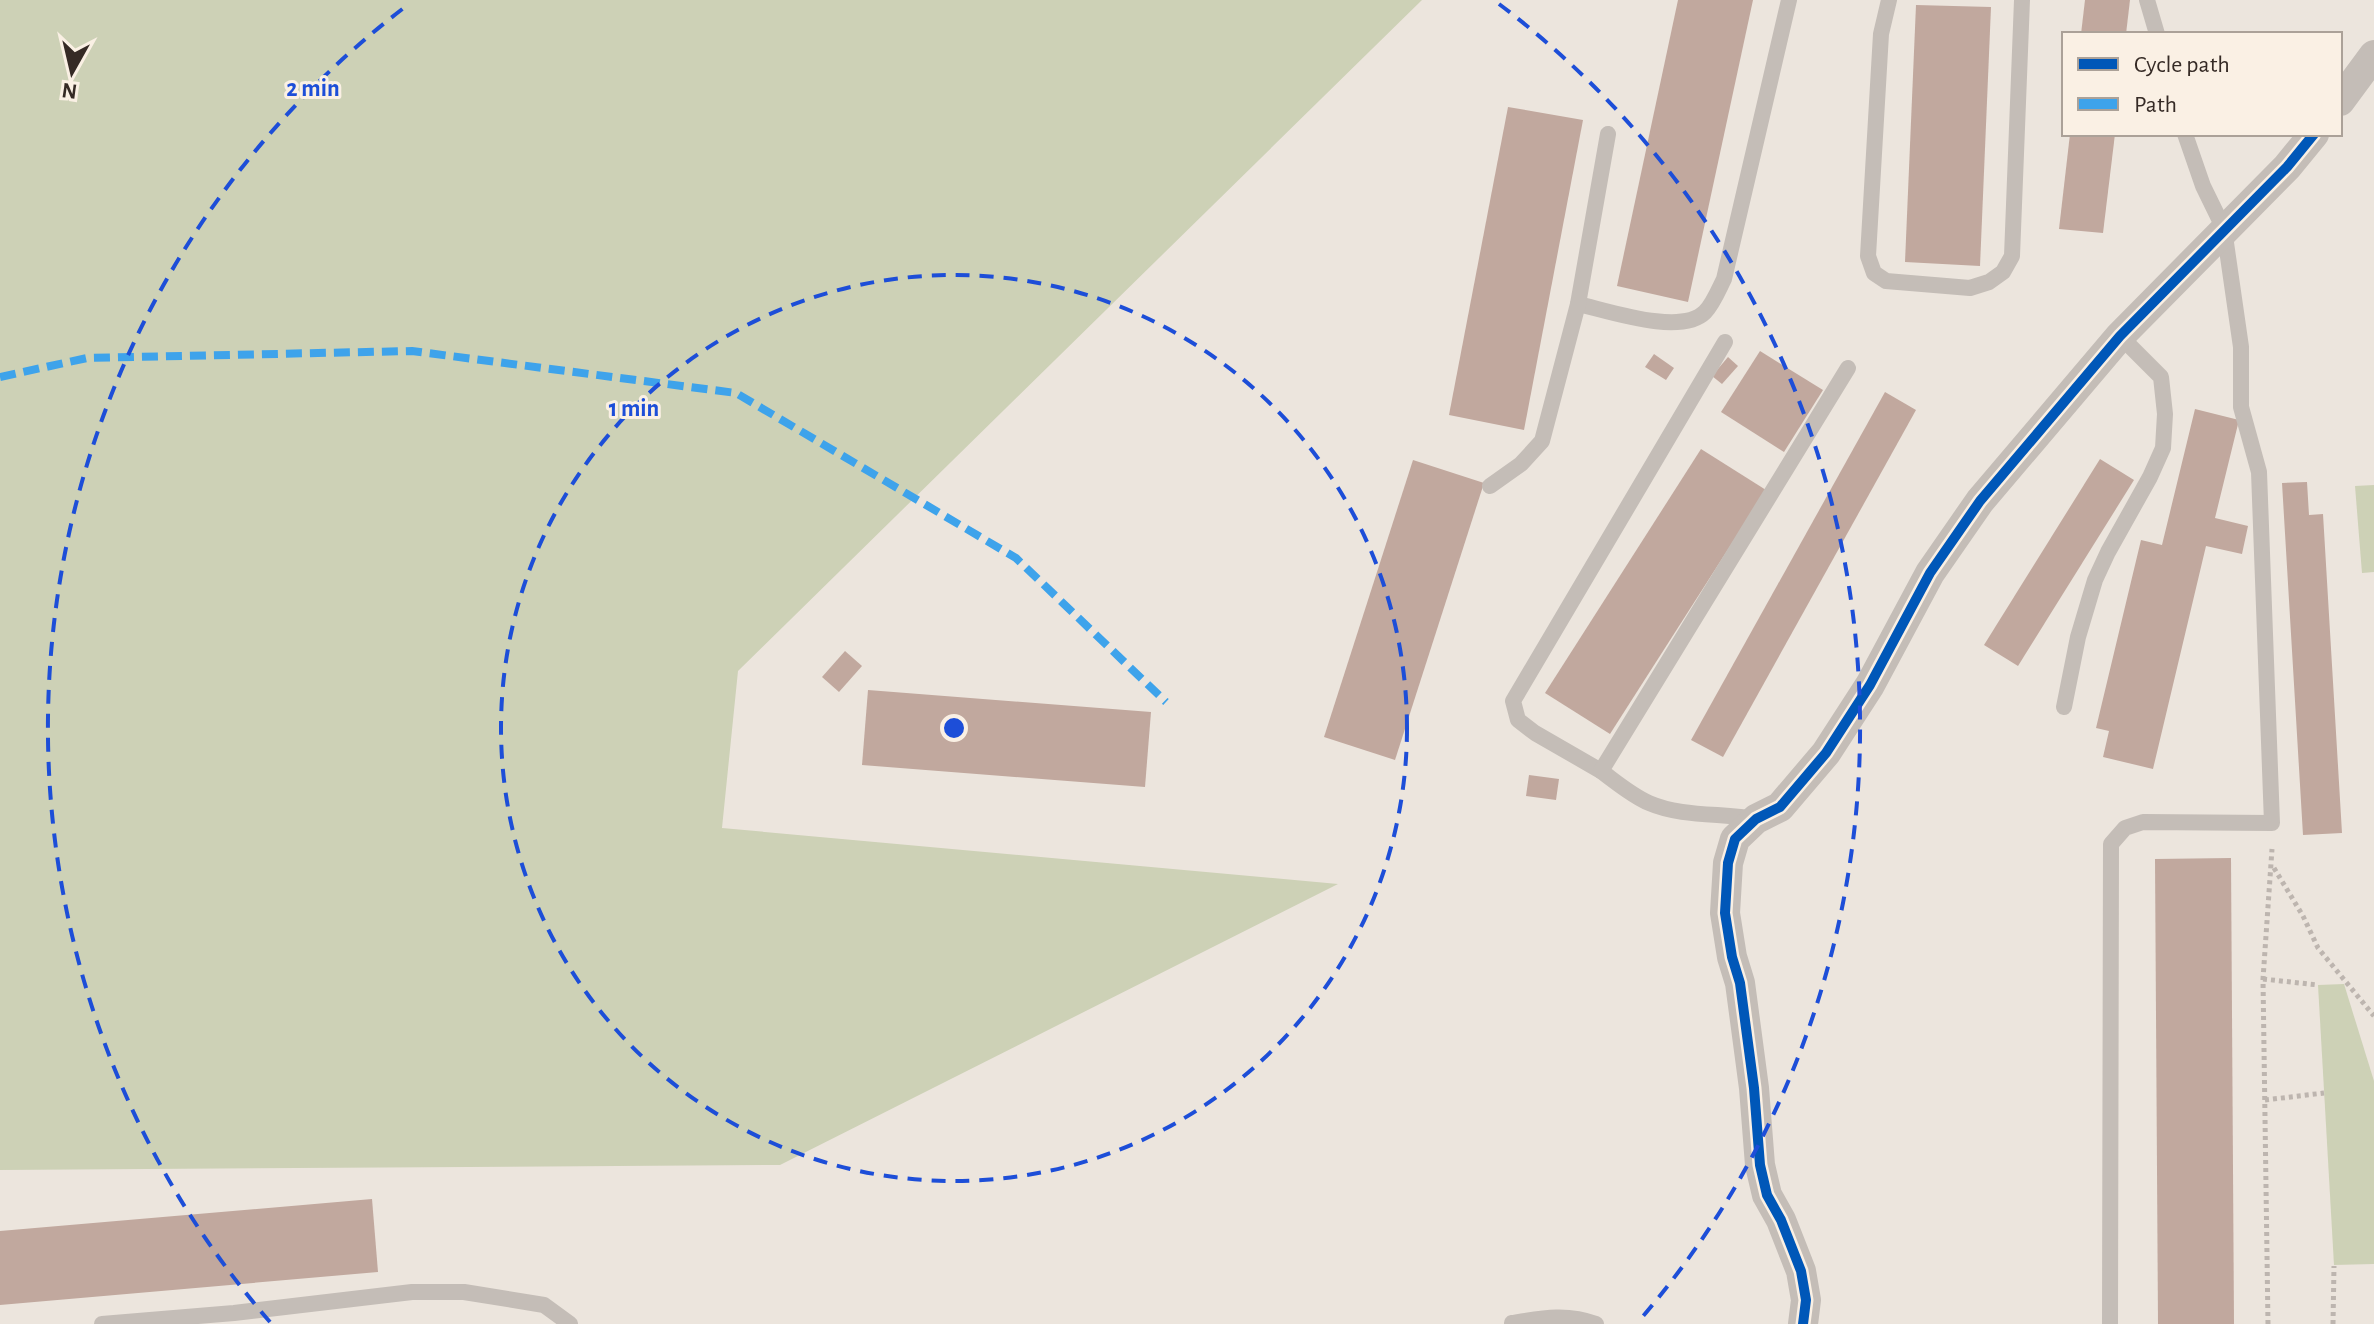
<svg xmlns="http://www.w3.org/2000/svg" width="2374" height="1324" font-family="'Alegreya Sans',sans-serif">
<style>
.green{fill:#cdd1b6}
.building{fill:#c1a89e}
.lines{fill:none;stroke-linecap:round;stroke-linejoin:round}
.path{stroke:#bdb5af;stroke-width:5;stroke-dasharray:4 4;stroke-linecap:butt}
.service{stroke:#c4bdb7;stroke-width:16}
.minor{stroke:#c4bdb7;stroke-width:30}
.quiet{stroke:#3ea3eb;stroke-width:8;stroke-dasharray:16 8;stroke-linecap:butt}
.cycleway-casing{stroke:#faf0e4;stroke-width:15}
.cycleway{stroke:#0057b8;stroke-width:10}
.ring{fill:none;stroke:#1d4ed8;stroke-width:4;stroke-dasharray:14 10}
.centre{fill:#1d4ed8;stroke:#faf0e4;stroke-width:4}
.ring-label{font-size:24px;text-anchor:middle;font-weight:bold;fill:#1d4ed8;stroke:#faf0e4;stroke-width:6;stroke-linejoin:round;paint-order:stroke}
</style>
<rect width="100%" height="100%" fill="#ece5dd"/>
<g class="green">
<path d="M 0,0 L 1422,0 L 738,671 L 722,828 L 1338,884 L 780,1165 L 0,1170 Z"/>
<path d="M 2374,485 L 2374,572 L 2362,573 L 2355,486 Z"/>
<path d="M 2344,984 L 2374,1081 L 2374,1264 L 2334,1265 L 2318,985 Z"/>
</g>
<g class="building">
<path d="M 1678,0 L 1753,0 L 1688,302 L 1617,286 Z"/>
<path d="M 2085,0 L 2130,0 L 2126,34 L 2081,34 Z"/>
<path d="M 1916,5 L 1991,7 L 1980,266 L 1905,262 Z"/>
<path d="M 1508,107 L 1583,120 L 1524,430 L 1449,415 Z"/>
<path d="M 2070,134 L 2115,134 L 2103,233 L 2059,229 Z"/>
<path d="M 1760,351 L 1823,390 L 1784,452 L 1721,412 Z"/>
<path d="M 1654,354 L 1674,368 L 1666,380 L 1645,367 Z"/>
<path d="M 1728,357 L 1738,366 L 1722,384 L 1712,376 Z"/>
<path d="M 1885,392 L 1916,410 L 1723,757 L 1691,740 Z"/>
<path d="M 2195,409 L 2239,420 L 2215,518 L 2248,526 L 2242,554 L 2206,546 L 2153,769 L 2103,757 L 2109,731 L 2096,728 L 2141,540 L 2162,545 Z"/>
<path d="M 1701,449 L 1766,490 L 1610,734 L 1545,693 Z"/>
<path d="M 2100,459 L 2134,480 L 2018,666 L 1984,645 Z"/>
<path d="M 1413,460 L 1484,483 L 1395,760 L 1324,737 Z"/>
<path d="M 2307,482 L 2309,515 L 2323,514 L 2342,833 L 2303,835 L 2282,483 Z"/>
<path d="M 845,651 L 862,666 L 839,692 L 822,677 Z"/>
<path d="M 868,690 L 1151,712 L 1145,787 L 862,765 Z"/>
<path d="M 1529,775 L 1559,779 L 1556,800 L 1526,796 Z"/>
<path d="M 2231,858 L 2234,1324 L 2158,1324 L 2155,859 Z"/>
<path d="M 372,1199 L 378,1272 L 0,1305 L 0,1231 Z"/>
</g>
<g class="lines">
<g class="path">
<path d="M 2274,868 L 2303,916 L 2318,948 L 2374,1016"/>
<path d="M 2263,979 L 2318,985"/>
<path d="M 2265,1100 L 2324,1093"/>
<path d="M 2268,1324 L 2263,979 L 2272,849"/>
<path d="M 2333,1324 L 2334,1266"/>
</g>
<g class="service">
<path d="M 1889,0 L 1881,34 L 1868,256 L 1874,273 L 1886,281 L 1970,288 L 1989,282 L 2003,272 L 2012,256 L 2022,0"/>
<path d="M 2147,0 L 2157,34"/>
<path d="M 1578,304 C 1609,311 1681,336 1705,312 C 1713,304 1719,289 1724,279 L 1789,0"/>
<path d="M 1490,486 L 1521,464 L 1542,441 L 1578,304 L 1608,134"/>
<path d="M 2064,707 L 2078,637 L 2095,580 L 2108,552 L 2150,477 L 2163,448 L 2165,414 L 2161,377 L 2120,336"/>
<path d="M 1601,771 L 1535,733 L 1518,720 L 1513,701 L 1725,342"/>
<path d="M 1756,819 C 1722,813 1681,817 1649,803 C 1631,795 1616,782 1601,771 L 1848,368"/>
<path d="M 1512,1323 C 1542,1318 1567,1313 1596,1324"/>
<path d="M 102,1324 L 234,1313 L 412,1292 L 464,1292 L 544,1305 L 570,1324"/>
<path d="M 2110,1324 L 2111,844 L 2125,828 L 2143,822 L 2272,823 L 2259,472 L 2241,407 L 2241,347 L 2224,229 L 2203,186 L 2185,134"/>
</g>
<g class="minor">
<path d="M 2340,101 L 2374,55"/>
<path d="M 1803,1324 L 1806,1300 L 1801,1271 L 1781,1220 L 1767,1195 L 1760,1165 L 1754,1088 L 1740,983 L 1732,957 L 1725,913 L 1728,863 L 1735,839 L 1756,819 L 1780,807 L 1826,753 L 1870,685 L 1930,573 L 1980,501 L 2120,336 L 2287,167 L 2314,134"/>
</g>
<path class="quiet" d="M 0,377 L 87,358 L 412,351 L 736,393 L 1016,558 L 1166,702"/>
<defs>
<path id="cycleway" d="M 1803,1324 L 1806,1300 L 1801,1271 L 1781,1220 L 1767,1195 L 1760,1165 L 1754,1088 L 1740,983 L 1732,957 L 1725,913 L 1728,863 L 1735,839 L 1756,819 L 1780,807 L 1826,753 L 1870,685 L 1930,573 L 1980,501 L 2120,336 L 2287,167 L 2314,134"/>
</defs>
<use href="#cycleway" class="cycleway-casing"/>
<use href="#cycleway" class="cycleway"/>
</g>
<g class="ring">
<circle cx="954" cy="728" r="453"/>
<path d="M270 1322A906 906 0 0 1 409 4M1499 4A906 906 0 0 1 1638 1322"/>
</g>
<circle cx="954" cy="728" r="12" class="centre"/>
<g class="ring-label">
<text x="313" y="96">2 min</text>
<text x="634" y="416">1 min</text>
</g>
<rect x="2062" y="32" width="280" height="104" fill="#faf0e4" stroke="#aba198" stroke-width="2"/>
<rect x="2078" y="58" width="40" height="12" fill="#0057b8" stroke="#aba198" stroke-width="2"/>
<text x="2134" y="72" font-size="24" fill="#352a25">Cycle path</text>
<rect x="2078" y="98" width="40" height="12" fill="#3ea3eb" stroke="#aba198" stroke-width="2"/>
<text x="2134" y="112" font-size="24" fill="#352a25">Path</text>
<g transform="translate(72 72) rotate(188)" stroke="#faf0e4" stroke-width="6" paint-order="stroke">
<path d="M0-6L14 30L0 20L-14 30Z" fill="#352a25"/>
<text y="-12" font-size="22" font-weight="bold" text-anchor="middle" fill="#352a25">N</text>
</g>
</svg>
